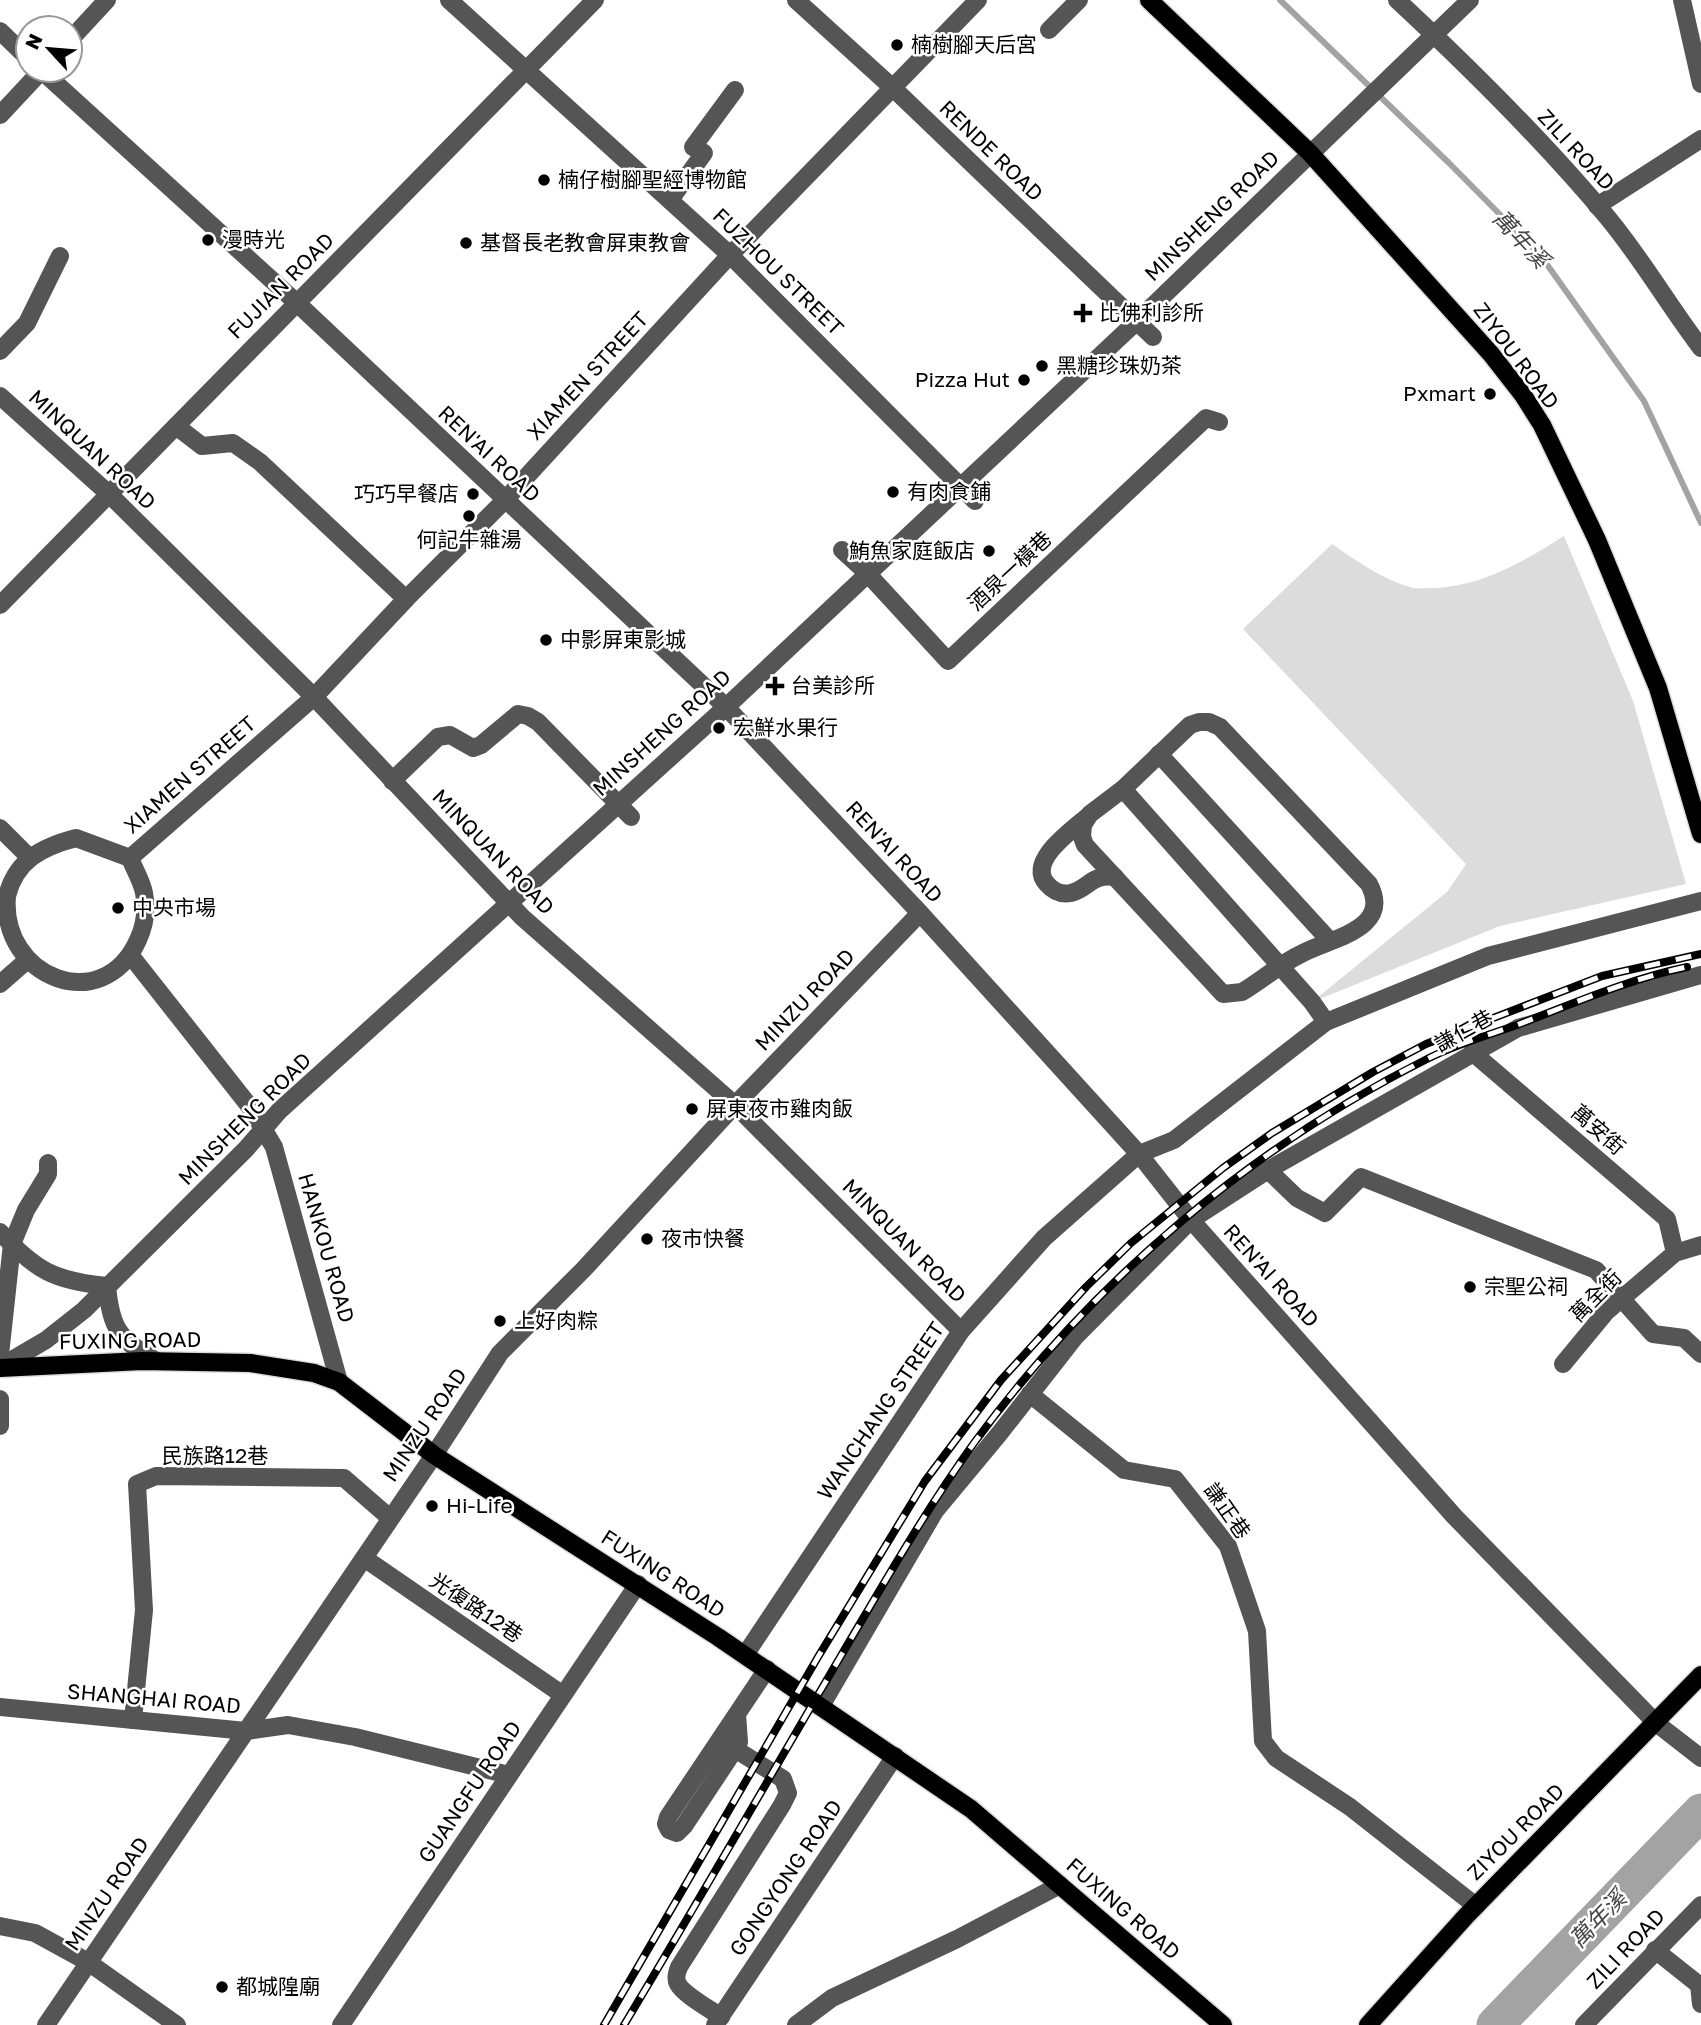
<svg xmlns="http://www.w3.org/2000/svg" width="1701" height="2025" font-family="'Golos Text','Noto Sans TC',sans-serif">
<style>
.green{fill:#dcdcdc}
.lines{fill:none;stroke-linecap:round;stroke-linejoin:round}
.stream{stroke:#a3a3a3;stroke-width:6}
.river{stroke:#a3a3a3;stroke-width:37}
.major-casing{stroke:#dbdbdb;stroke-width:21}
.minor{stroke:#555;stroke-width:18}
.major{stroke:#000;stroke-width:18}
.rail-casing{stroke:#000;stroke-width:8}
.rail{stroke:#fff;stroke-width:5;stroke-dasharray:16;stroke-linecap:butt}
.poi-dot{fill:#000;stroke:#fff;stroke-width:2.5}
.labels{text-anchor:middle;stroke-width:5;stroke-linejoin:round;paint-order:stroke}
.poi-label{font-size:21px;fill:#000;stroke:#fff;text-anchor:start}
.street-label{font-size:21px;fill:#000;stroke:#fff}
.water-label{font-size:23px;font-style:italic;fill:#444;stroke:#fff}
</style>
<rect width="100%" height="100%" fill="#fff"/>
<path class="green" d="M 1564,536 L 1633,701 L 1686,884 L 1500,926 L 1312,1002 L 1447,892 L 1466,864 L 1243,629 L 1332,544 C 1357,561 1383,580 1413,588 C 1420,589 1428,588 1435,588 C 1483,586 1524,561 1564,536 Z"/>
<g class="lines">
<path class="stream" d="M 1280,0 L 1449,163 L 1541,256 L 1644,401 L 1701,523"/>
<path class="river" d="M 1495,2025 L 1701,1812"/>
<defs>
<g id="major">
<path d="M 1149,0 L 1310,153 L 1491,354 L 1523,395 L 1542,425 L 1597,540 L 1658,688 L 1701,834"/>
<path d="M 0,1368 L 142,1361 L 250,1363 L 314,1373 L 339,1382 L 434,1455 L 718,1637 L 971,1809 L 1223,2025"/>
<path d="M 1368,2025 L 1466,1916 L 1701,1675"/>
</g>
</defs>
<use href="#major" class="major-casing"/>
<g class="minor">
<path d="M 449,0 L 730,255 L 975,501"/>
<path d="M 796,0 L 894,89 L 1153,337"/>
<path d="M 1397,0 C 1471,69 1544,141 1608,218 C 1642,259 1669,306 1701,348"/>
<path d="M 1682,0 L 1701,84"/>
<path d="M 1049,30 L 1079,0"/>
<path d="M 0,31 L 28,58"/>
<path d="M 70,40 L 107,0"/>
<path d="M 41,70 L 297,303 L 726,707 L 920,913 L 1139,1154 L 1191,1220 L 1454,1516 L 1656,1723 L 1701,1758"/>
<path d="M 0,115 L 42,70"/>
<path d="M 670,200 L 704,153 L 693,147 L 735,90"/>
<path d="M 1597,206 L 1701,139"/>
<path d="M 0,351 L 27,323 L 60,256"/>
<path d="M 0,396 L 109,494 L 314,697 L 522,917 L 735,1105 L 961,1331"/>
<path d="M 176,426 L 202,446 L 233,443 L 260,462 L 406,599"/>
<path d="M 842,550 L 867,573 L 948,661 L 1206,418 L 1219,422"/>
<path d="M 0,605 L 595,0"/>
<path d="M 1199,722 L 1209,722 L 1220,727 L 1369,884 C 1393,930 1330,938 1301,954 C 1280,964 1262,980 1242,992 L 1223,994 L 1085,845 L 1082,837 L 1083,825 L 1090,814 L 1123,789 L 1190,725 Z"/>
<path d="M 1159,754 L 1330,941"/>
<path d="M 392,781 L 438,737 L 450,735 L 473,748 L 481,745 L 518,714 L 528,716 L 538,722 L 631,817"/>
<path d="M 1123,789 L 1312,1002 L 1326,1022"/>
<path d="M 1087,817 C 1071,831 1026,862 1047,884 C 1053,891 1061,895 1071,893 C 1090,888 1090,874 1115,877"/>
<path d="M 0,828 L 29,857"/>
<path d="M 76,838 L 130,858 C 134,869 142,881 144,893 C 147,909 145,925 138,940 C 103,1018 0,978 7,896 C 16,860 42,847 76,838 Z"/>
<path d="M 130,858 L 314,697 L 406,599 L 505,500 L 730,255 L 978,0"/>
<path d="M 131,956 L 250,1107 L 274,1147 L 339,1382"/>
<path d="M 0,984 L 24,963"/>
<path d="M 1472,1052 L 1667,1219 L 1675,1253"/>
<path d="M 1268,1170 L 1297,1198 L 1325,1213 L 1361,1177 L 1596,1270 L 1653,1334 L 1684,1338 L 1701,1354"/>
<path d="M 0,1232 C 36,1271 55,1281 107,1286"/>
<path d="M 107,1286 C 111,1329 119,1339 156,1361"/>
<path d="M 0,1355 L 12,1244 L 26,1210 L 48,1174 L 48,1163"/>
<path d="M 1563,1364 L 1606,1312 L 1675,1253 L 1701,1245"/>
<path d="M 0,1367 L 46,1340 L 84,1310 L 246,1149 L 279,1111 L 726,707 L 1136,322 L 1470,0"/>
<path d="M 1030,1394 L 1124,1470 L 1175,1479 L 1228,1546 L 1257,1631 L 1263,1741 L 1276,1758 L 1350,1807 L 1476,1906"/>
<path d="M 0,1399 L 0,1426"/>
<path d="M 364,1558 L 563,1695"/>
<path d="M 745,1655 L 961,1331 L 1044,1238 L 1139,1154 L 1174,1140 L 1326,1022 L 1488,956 L 1701,901"/>
<path d="M 821,1706 L 935,1511 L 999,1434 L 1075,1337 L 1191,1220 L 1268,1170 L 1518,1028 L 1701,975"/>
<path d="M 0,1707 L 246,1731 L 288,1725 L 355,1737 L 509,1775"/>
<path d="M 737,1714 L 739,1742 L 735,1749 L 684,1826 L 677,1833 L 669,1830 L 666,1824 L 668,1817 L 767,1669"/>
<path d="M 133,1720 L 144,1610 L 137,1484 L 156,1476 L 344,1478 L 390,1518"/>
<path d="M 0,1926 L 35,1933 L 88,1962 L 177,2025"/>
<path d="M 1655,1950 L 1699,1985 L 1701,2004"/>
<path d="M 721,2017 C 710,2009 684,1995 678,1984 C 675,1979 677,1972 679,1967 L 782,1805 L 788,1793 L 783,1779 L 735,1749"/>
<path d="M 46,2025 L 434,1455 L 500,1353 L 583,1270 L 735,1105 L 920,913"/>
<path d="M 341,2025 L 638,1584"/>
<path d="M 715,2025 L 895,1756"/>
<path d="M 796,2025 L 832,1998 L 957,1939 L 1060,1885"/>
<path d="M 1584,2025 L 1701,1905"/>
</g>
<use href="#major" class="major"/>
<defs>
<g id="rail">
<path d="M 604,2025 L 818,1657 L 925,1481 L 1001,1380 L 1086,1287 L 1131,1243 L 1223,1168 L 1272,1133 L 1373,1072 L 1426,1044 L 1602,976 L 1701,954"/>
<path d="M 624,2025 C 698,1902 769,1778 842,1654 C 884,1583 925,1511 974,1443 C 1092,1282 1251,1147 1429,1058 C 1457,1044 1488,1035 1517,1025 C 1572,1004 1629,979 1687,967"/>
</g>
</defs>
<use href="#rail" class="rail-casing"/>
<use href="#rail" class="rail"/>
</g>
<g class="poi-dot">
<circle cx="897" cy="45" r="7"/>
<circle cx="544" cy="180" r="7"/>
<circle cx="208" cy="240" r="7"/>
<circle cx="466" cy="243" r="7"/>
<path d="M1079.5 302.5h7v7h7v7h-7v7h-7v-7h-7v-7h7z"/>
<circle cx="1042" cy="366" r="7"/>
<circle cx="1024" cy="380" r="7"/>
<circle cx="1490" cy="394" r="7"/>
<circle cx="893" cy="492" r="7"/>
<circle cx="473" cy="494" r="7"/>
<circle cx="469" cy="516" r="7"/>
<circle cx="989" cy="551" r="7"/>
<circle cx="546" cy="640" r="7"/>
<path d="M771.5 675.5h7v7h7v7h-7v7h-7v-7h-7v-7h7z"/>
<circle cx="719" cy="728" r="7"/>
<circle cx="118" cy="908" r="7"/>
<circle cx="692" cy="1109" r="7"/>
<circle cx="647" cy="1239" r="7"/>
<circle cx="1470" cy="1287" r="7"/>
<circle cx="500" cy="1321" r="7"/>
<circle cx="432" cy="1506" r="7"/>
<circle cx="222" cy="1987" r="7"/>
</g>
<g class="labels">
<g class="poi-label">
<text x="911" y="52">楠樹腳天后宮</text>
<text x="558" y="187">楠仔樹腳聖經博物館</text>
<text x="222" y="247">漫時光</text>
<text x="480" y="250">基督長老教會屏東教會</text>
<text x="1099" y="320">比佛利診所</text>
<text x="1056" y="373">黑糖珍珠奶茶</text>
<text x="1010" y="387" text-anchor="end">Pizza Hut</text>
<text x="1476" y="401" text-anchor="end">Pxmart</text>
<text x="907" y="499">有肉食鋪</text>
<text x="459" y="501" text-anchor="end">巧巧早餐店</text>
<text x="469" y="547" text-anchor="middle">何記牛雜湯</text>
<text x="975" y="558" text-anchor="end">鮪魚家庭飯店</text>
<text x="560" y="647">中影屏東影城</text>
<text x="791" y="693">台美診所</text>
<text x="733" y="735">宏鮮水果行</text>
<text x="132" y="915">中央市場</text>
<text x="706" y="1116">屏東夜市雞肉飯</text>
<text x="661" y="1246">夜市快餐</text>
<text x="1484" y="1294">宗聖公祠</text>
<text x="514" y="1328">上好肉粽</text>
<text x="446" y="1513">Hi-Life</text>
<text x="236" y="1994">都城隍廟</text>
</g>
<g class="street-label">
<text transform="translate(1576 150) rotate(47)" y="7">ZILI ROAD</text>
<text transform="translate(991 151) rotate(44)" y="7">RENDE ROAD</text>
<text transform="translate(1212 216) rotate(-44)" y="7">MINSHENG ROAD</text>
<text transform="translate(778 272) rotate(44)" y="7">FUZHOU STREET</text>
<text transform="translate(281 286) rotate(-45)" y="7">FUJIAN ROAD</text>
<text transform="translate(1516 356) rotate(53)" y="7">ZIYOU ROAD</text>
<text transform="translate(588 376) rotate(-47)" y="7">XIAMEN STREET</text>
<text transform="translate(92 450) rotate(43)" y="7">MINQUAN ROAD</text>
<text transform="translate(489 454) rotate(43)" y="7">REN'AI ROAD</text>
<text transform="translate(1010 571) rotate(-43)" y="7">酒泉一橫巷</text>
<text transform="translate(662 733) rotate(-42)" y="7">MINSHENG ROAD</text>
<text transform="translate(190 775) rotate(-41)" y="7">XIAMEN STREET</text>
<text transform="translate(493 852) rotate(46)" y="7">MINQUAN ROAD</text>
<text transform="translate(894 852) rotate(47)" y="7">REN'AI ROAD</text>
<text transform="translate(805 1000) rotate(-46)" y="7">MINZU ROAD</text>
<text transform="translate(1464 1031) rotate(-29)" y="7">謙仁巷</text>
<text transform="translate(245 1119) rotate(-45)" y="7">MINSHENG ROAD</text>
<text transform="translate(1598 1130) rotate(41)" y="7">萬安街</text>
<text transform="translate(904 1241) rotate(45)" y="7">MINQUAN ROAD</text>
<text transform="translate(326 1248) rotate(74)" y="7">HANKOU ROAD</text>
<text transform="translate(1271 1276) rotate(48)" y="7">REN'AI ROAD</text>
<text transform="translate(1596 1296) rotate(-45)" y="7">萬全街</text>
<text transform="translate(130 1341) rotate(-1)" y="7">FUXING ROAD</text>
<text transform="translate(881 1411) rotate(-56)" y="7">WANCHANG STREET</text>
<text transform="translate(425 1425) rotate(-56)" y="7">MINZU ROAD</text>
<text x="215" y="1463">民族路12巷</text>
<text transform="translate(1227 1511) rotate(55)" y="7">謙正巷</text>
<text transform="translate(663 1574) rotate(33)" y="7">FUXING ROAD</text>
<text transform="translate(476 1608) rotate(34)" y="7">光復路12巷</text>
<text transform="translate(154 1699) rotate(5)" y="7">SHANGHAI ROAD</text>
<text transform="translate(470 1792) rotate(-56)" y="7">GUANGFU ROAD</text>
<text transform="translate(1516 1832) rotate(-45)" y="7">ZIYOU ROAD</text>
<text transform="translate(786 1878) rotate(-56)" y="7">GONGYONG ROAD</text>
<text transform="translate(107 1894) rotate(-56)" y="7">MINZU ROAD</text>
<text transform="translate(1123 1909) rotate(41)" y="7">FUXING ROAD</text>
<text transform="translate(1626 1949) rotate(-46)" y="7">ZILI ROAD</text>
</g>
<g class="water-label">
<text transform="translate(1521 239) rotate(47)" y="8">萬年溪</text>
<text transform="translate(1598 1919) rotate(-46)" y="8">萬年溪</text>
</g>
</g>
<g transform="translate(49 49) rotate(296)"><circle r="33" fill="#ffffff" stroke="#999999" stroke-width="2"/>
<path d="M0-5L12 26L0 18L-12 26Z" fill="#000000"/>
<text y="-10" font-size="19" font-weight="bold" text-anchor="middle" fill="#000000">N</text>
</g>
</svg>
